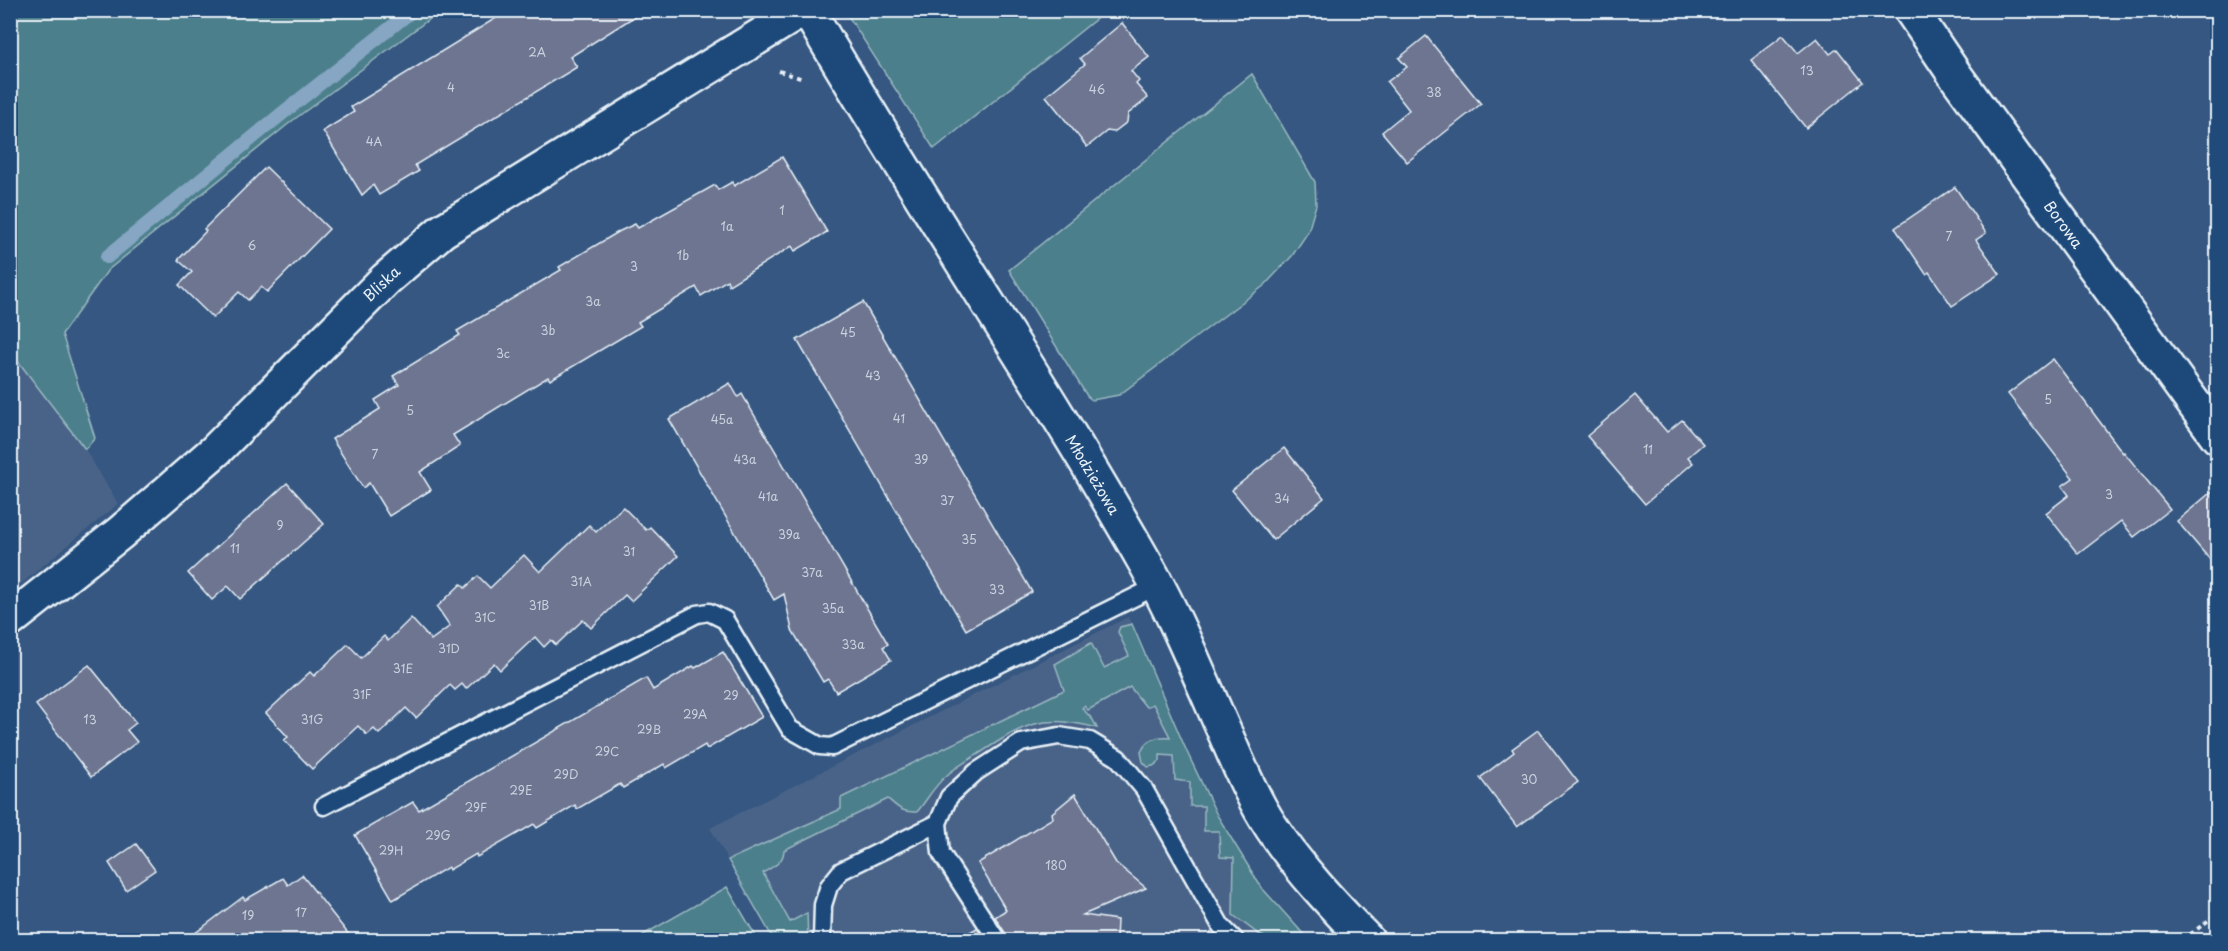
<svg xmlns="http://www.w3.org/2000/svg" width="2228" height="951" font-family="'Playpen Sans',sans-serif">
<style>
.built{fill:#496388}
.green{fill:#4c7f8b;stroke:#9ab8c2;stroke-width:1.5}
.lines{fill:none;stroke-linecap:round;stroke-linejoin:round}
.stream{stroke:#86a6c3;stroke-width:14}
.building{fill:#6d7491;stroke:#e8f1f8;stroke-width:1.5}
.service-casing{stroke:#e8f1f8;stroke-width:21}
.minor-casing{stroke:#e8f1f8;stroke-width:38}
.path{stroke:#e8f1f8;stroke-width:4;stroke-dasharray:4.5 4.5;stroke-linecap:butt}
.service{stroke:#1f4a7a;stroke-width:16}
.minor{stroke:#1f4a7a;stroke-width:33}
.labels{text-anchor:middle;stroke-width:6;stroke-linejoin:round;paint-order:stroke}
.number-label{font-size:12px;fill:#c9d2de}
.street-label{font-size:15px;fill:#e8f1f8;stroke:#1f4a7a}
</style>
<rect width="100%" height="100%" fill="#365781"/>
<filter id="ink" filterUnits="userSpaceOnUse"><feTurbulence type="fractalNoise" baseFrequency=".0167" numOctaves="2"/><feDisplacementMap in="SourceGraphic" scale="12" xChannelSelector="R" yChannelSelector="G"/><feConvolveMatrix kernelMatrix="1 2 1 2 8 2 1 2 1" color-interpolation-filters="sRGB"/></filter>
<g filter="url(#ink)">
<g class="built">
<path d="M 11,352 L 85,449 L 118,504 L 11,592 Z"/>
<path d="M 1128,617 L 1187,752 L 1217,815 L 1261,887 L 1310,940 L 774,940 L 710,828 Z"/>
</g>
<g class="green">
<path d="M 11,10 L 440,11 L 292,121 L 108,270 L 62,334 L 95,438 L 85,449 L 11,352 Z"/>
<path d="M 845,11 L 1106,11 L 934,149 Z"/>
<path d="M 1252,74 L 1315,182 L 1316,205 L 1308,232 L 1292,256 L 1265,285 L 1119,395 L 1092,400 L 1087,396 L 1009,270 Z"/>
<path d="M 1132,624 L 1187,752 L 1217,815 L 1261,887 L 1307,938 L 1307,940 L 1270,940 L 1257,933 L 1233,915 L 1234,858 L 1220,857 L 1219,831 L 1204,831 L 1204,806 L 1190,806 L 1190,782 L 1175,780 L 1174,756 L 1160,755 L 1160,761 L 1153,766 L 1148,767 L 1143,762 L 1141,752 C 1147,739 1157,736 1170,737 L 1153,704 L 1146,707 L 1130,687 L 1088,710 L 1084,706 L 1082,708 L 1093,720 L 1097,728 C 1042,714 1026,723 980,753 C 969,760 955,767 946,776 C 934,786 927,800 917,812 C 903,813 898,808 888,799 L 784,850 C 783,864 773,866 763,873 L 790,922 L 807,913 L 808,940 L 774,940 L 728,860 L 841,809 L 841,798 L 1064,690 L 1055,664 L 1091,643 L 1104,668 L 1129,656 L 1118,632 L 1120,627 Z"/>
<path d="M 727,887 L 758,940 L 646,940 L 643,935 Z"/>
</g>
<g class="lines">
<path class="stream" d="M 107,257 L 284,112 L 413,10"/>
</g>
<g class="building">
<path d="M 509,10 L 645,10 L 570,57 L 577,67 L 415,165 L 419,171 L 379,195 L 373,185 L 362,195 L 323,131 L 354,112 L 351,107 Z"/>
<path d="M 1122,23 L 1149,57 L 1131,71 L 1139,81 L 1136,84 L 1148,98 L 1128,114 L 1127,122 L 1114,132 L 1107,131 L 1087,147 L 1046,96 L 1085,64 L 1080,58 Z"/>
<path d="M 1783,35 L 1798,53 L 1817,38 L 1830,54 L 1837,49 L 1863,82 L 1806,128 L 1751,60 Z"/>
<path d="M 1426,36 L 1481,104 L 1407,162 L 1382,132 L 1409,110 L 1387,82 L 1407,67 L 1399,58 Z"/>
<path d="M 782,157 L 827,232 L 795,251 L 792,246 L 729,285 L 727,280 L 701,296 L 696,287 L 638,322 L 641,326 L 550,380 L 548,377 L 453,435 L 460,446 L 420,472 L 431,490 L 389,516 L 369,483 L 363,488 L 332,439 L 380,409 L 375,400 L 399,385 L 393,376 L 460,335 L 457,331 L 561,270 L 559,267 L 620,231 L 635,224 L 638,228 L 715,185 L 718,190 L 732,182 L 734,186 Z"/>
<path d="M 266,167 L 329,229 L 267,292 L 261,287 L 248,300 L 239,292 L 213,318 L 179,285 L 192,272 L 178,260 L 206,231 L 204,229 Z"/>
<path d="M 1955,187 L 1986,233 L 1976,240 L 2000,274 L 1952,306 L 1929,272 L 1926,274 L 1895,228 Z"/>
<path d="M 863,302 L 1032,592 L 966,630 L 797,340 Z"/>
<path d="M 2053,359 L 2123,453 L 2124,452 L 2170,509 L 2134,537 L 2121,521 L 2078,554 L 2046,513 L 2069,495 L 2062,486 L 2073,478 L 2008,394 Z"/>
<path d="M 730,383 L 738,397 L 742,394 L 888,644 L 883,647 L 891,660 L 836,692 L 828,679 L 823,682 L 792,630 L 784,594 L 774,600 L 669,419 Z"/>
<path d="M 1635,395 L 1667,432 L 1682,420 L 1703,444 L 1688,457 L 1693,463 L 1645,504 L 1587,436 Z"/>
<path d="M 1284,448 L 1324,498 L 1273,540 L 1232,490 Z"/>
<path d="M 287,483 L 324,524 L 240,599 L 228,586 L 212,600 L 188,573 Z"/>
<path d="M 2217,487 L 2217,568 L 2177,521 Z"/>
<path d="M 623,507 L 646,530 L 650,527 L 678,556 L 631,601 L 625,595 L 591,628 L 583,620 L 556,645 L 551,640 L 544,647 L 535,637 L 500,670 L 494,663 L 466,689 L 462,684 L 455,690 L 450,685 L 416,718 L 406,708 L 379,734 L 374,729 L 367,735 L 358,726 L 312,769 L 284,740 L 288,737 L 266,713 L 310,672 L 314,676 L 348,644 L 361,658 L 384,636 L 388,641 L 411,618 L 431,640 L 450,626 L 437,607 L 461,584 L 465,588 L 478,576 L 490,588 L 524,555 L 540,572 L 589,525 L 596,532 Z"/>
<path d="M 723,652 L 762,717 L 707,749 L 705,745 L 666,768 L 664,764 L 623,788 L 620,784 L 577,809 L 575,805 L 537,828 L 534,824 L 477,857 L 476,854 L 449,870 L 448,867 L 393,900 L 355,835 L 413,802 L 419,810 L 646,678 L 653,690 L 693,666 L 695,668 Z"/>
<path d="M 89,665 L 136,723 L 127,730 L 137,742 L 91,777 L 36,705 Z"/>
<path d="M 1538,730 L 1578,782 L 1517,827 L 1480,778 L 1514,752 L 1512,749 Z"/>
<path d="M 1075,794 L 1116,863 L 1146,888 L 1083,915 L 1117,920 L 1116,940 L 1007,940 L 1006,934 L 995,917 L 1006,910 L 978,863 L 1053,818 L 1052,813 Z"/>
<path d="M 136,844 L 155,870 L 126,890 L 109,863 Z"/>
<path d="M 302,875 L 353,940 L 186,940 L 243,897 L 245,900 L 283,878 L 288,885 Z"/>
<path d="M 977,928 L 985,940 L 956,940 Z"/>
</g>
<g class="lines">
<defs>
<g id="service">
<path d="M 324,806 L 697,614 L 709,612 L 725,620 L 790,729 L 820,746 L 832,747 L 1157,586"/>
<path d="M 822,940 L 823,905 L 829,886 L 841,871 L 938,823"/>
<path d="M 997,940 L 941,853 L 938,823 L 949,797 L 976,772 L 1021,743 L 1059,736 L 1090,741 L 1118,758 L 1144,789 L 1221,926 L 1235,940"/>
</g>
<g id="minor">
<path d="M 808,10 C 917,198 1040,377 1147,566 C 1178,621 1202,682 1228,740 C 1241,770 1254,801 1272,828 C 1299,869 1333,905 1367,940"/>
<path d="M 1911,10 L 1955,75 L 2218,437"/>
<path d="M 10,620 L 120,533 L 215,451 L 386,279 L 442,231 L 802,10"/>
</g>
</defs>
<use href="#service" class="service-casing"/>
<use href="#minor" class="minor-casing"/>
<g class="path">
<path d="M 779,71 L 803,79"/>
<path d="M 1406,932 L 1415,940"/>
<path d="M 2183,940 L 2218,913"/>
</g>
<use href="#service" class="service"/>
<use href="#minor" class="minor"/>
</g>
</g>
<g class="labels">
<g class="number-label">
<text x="537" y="57">2A</text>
<text x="1807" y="75">13</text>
<text x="451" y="92">4</text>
<text x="1097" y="94">46</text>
<text x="1434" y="97">38</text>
<text x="374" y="146">4A</text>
<text x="782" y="215">1</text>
<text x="727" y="231">1a</text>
<text x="1949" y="241">7</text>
<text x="252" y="250">6</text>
<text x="683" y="260">1b</text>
<text x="634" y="271">3</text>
<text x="593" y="306">3a</text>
<text x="548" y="335">3b</text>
<text x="848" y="337">45</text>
<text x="503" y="358">3c</text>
<text x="873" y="380">43</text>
<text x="2048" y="404">5</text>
<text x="410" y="415">5</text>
<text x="899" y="423">41</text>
<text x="722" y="424">45a</text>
<text x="1648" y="454">11</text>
<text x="375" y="459">7</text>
<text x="745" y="464">43a</text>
<text x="921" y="464">39</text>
<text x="2109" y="499">3</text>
<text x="768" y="501">41a</text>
<text x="1282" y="503">34</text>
<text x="947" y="505">37</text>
<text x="280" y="530">9</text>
<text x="789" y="539">39a</text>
<text x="969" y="544">35</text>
<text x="235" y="553">11</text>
<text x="629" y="556">31</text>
<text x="812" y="577">37a</text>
<text x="581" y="586">31A</text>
<text x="997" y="594">33</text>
<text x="539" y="610">31B</text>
<text x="833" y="613">35a</text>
<text x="485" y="622">31C</text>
<text x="853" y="649">33a</text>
<text x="449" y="653">31D</text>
<text x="403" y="673">31E</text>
<text x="362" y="699">31F</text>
<text x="731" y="700">29</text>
<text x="695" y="719">29A</text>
<text x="90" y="724">13</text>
<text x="312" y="724">31G</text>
<text x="649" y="734">29B</text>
<text x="607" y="756">29C</text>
<text x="566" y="779">29D</text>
<text x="1529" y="784">30</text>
<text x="521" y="795">29E</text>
<text x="476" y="812">29F</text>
<text x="438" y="840">29G</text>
<text x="391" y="855">29H</text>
<text x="1056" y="870">180</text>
<text x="301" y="917">17</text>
<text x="248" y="920">19</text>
</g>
<g class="street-label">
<text transform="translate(2063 225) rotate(54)" y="5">Borowa</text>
<text transform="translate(382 284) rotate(-43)" y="5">Bliska</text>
<text transform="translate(1092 475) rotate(59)" y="5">Młodzieżowa</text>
</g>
</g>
<rect width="2228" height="951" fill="none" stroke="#1f4a7a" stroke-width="36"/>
<rect x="18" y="18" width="2192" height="915" fill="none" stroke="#e8f1f8" stroke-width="2" filter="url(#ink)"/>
</svg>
